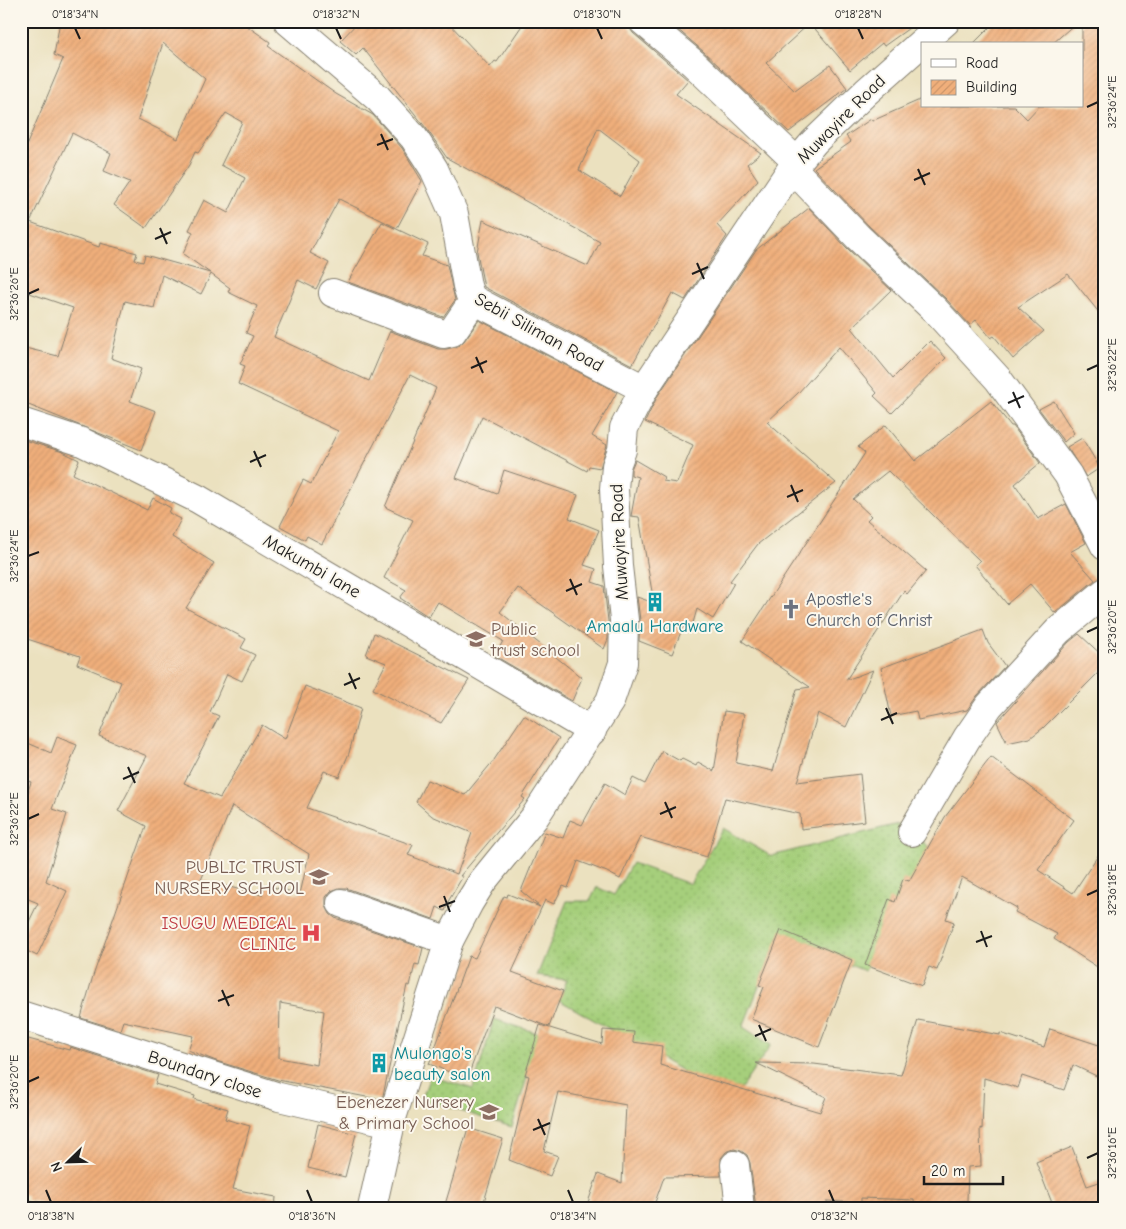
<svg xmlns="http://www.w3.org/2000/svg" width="1126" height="1229" font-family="'Comic Neue',sans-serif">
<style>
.grass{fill:url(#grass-dots);stroke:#61764c}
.building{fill:url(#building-hatch);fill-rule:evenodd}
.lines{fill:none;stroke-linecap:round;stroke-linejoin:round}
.minor-casing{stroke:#847e6e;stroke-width:30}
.minor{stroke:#fff;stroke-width:28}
.ticks{fill:none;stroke:#1c1c1c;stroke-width:2}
.labels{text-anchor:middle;stroke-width:4;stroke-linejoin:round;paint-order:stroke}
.street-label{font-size:18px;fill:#1c1c1c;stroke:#fbf7ec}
.worship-label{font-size:18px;fill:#5b616d;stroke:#fbf7ec;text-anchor:start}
.culture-label{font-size:18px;fill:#0d838f;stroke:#fbf7ec}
.education-label{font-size:18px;fill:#785e54;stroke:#fbf7ec;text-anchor:end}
.health-label{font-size:18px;fill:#be3a42;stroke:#fbf7ec;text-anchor:end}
.neatline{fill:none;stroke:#1c1c1c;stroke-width:2}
.ticks-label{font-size:12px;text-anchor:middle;fill:#1c1c1c}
</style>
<defs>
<pattern id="grass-dots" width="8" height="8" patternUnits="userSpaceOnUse" patternTransform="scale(1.25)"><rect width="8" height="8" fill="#a6cf7b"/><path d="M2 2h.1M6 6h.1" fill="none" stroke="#8eb16a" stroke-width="1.8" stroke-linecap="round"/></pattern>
<pattern id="building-hatch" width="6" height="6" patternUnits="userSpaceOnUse" patternTransform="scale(1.25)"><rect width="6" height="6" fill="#f0af7b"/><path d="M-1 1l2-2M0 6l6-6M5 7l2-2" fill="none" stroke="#cd966a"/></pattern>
</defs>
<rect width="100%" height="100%" fill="#fbf7ec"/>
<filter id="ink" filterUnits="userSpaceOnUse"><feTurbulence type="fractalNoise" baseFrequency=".02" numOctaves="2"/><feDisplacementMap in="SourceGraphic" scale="10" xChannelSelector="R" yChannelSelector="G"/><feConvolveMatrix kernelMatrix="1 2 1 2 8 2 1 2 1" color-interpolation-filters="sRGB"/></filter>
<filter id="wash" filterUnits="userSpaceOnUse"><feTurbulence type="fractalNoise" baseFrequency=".0096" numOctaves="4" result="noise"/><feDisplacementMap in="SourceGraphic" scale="20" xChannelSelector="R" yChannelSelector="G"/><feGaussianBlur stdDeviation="1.12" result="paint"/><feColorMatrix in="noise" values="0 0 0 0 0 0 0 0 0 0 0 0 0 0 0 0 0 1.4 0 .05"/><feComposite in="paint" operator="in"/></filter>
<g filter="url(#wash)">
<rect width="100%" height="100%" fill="#ebe1bf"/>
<g class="grass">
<path d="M 902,823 L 929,847 L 865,971 L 845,963 L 845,957 L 781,931 L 743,1027 L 771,1045 L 733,1100 L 559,1000 L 567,980 L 537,976 L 567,901 L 590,901 L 597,887 L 614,895 L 632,863 L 690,884 L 723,828 L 771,856 Z"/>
<path d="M 494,1019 L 540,1034 L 512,1127 L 422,1099 L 430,1076 L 473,1089 Z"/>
</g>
<g id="blocks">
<g class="building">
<path d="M 60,21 L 240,21 L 270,42 L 268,46 L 336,94 L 373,115 L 402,148 L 422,181 L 397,228 L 339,199 L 310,253 L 329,263 L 316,289 L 298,280 L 274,337 L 369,381 L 390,331 L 438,349 L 446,349 L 456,347 L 464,341 L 479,320 L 617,392 L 592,436 L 607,445 L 600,468 L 589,466 L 587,471 L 482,416 L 456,478 L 497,494 L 504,470 L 578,495 L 569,518 L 599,530 L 584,565 L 596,569 L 592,582 L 604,586 L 608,621 L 608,639 L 604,649 L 518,588 L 500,612 L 582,678 L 572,701 L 495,656 L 503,641 L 438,602 L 429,617 L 400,598 L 406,590 L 384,578 L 413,520 L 385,507 L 436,388 L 410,375 L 322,544 L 307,536 L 305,540 L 280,526 L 303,480 L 311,484 L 338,431 L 238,384 L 245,366 L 240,364 L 253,336 L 246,333 L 257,306 L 228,292 L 230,288 L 211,274 L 201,294 L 162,275 L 154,308 L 125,301 L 111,358 L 141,369 L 130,401 L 156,411 L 141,450 L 21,402 L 21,347 L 58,356 L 73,308 L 21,290 L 21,158 L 63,59 L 54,55 ZM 163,43 L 205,79 L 178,139 L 138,119 ZM 226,113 L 242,122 L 221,165 L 245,178 L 228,213 L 204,200 L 189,230 L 193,232 L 183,254 L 210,273 L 145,255 L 143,262 L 135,260 L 137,253 L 100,243 L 99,247 L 30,222 L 72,133 L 111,153 L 104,171 L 130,182 L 114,205 L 146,228 L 189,165 L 195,152 L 198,153 Z"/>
<path d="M 359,21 L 447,21 L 490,67 L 495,61 L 497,62 L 525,21 L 628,21 L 629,27 L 633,33 L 688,80 L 676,94 L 761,153 L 747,164 L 758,180 L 717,225 L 727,236 L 685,300 L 672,293 L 632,365 L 484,287 L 477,252 L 483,220 L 588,266 L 600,242 L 447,158 L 426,128 L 363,48 L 356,55 L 340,41 ZM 598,128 L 640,160 L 620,196 L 579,170 Z"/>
<path d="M 668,21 L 919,21 L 884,46 L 882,43 L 850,70 L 810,23 L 766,63 L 795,91 L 830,65 L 847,88 L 789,132 L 704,52 Z"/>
<path d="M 996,21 L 1078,21 L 1052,44 L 973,44 Z"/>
<path d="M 1082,21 L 1105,21 L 1105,320 L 1068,274 L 1018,307 L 1044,331 L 1013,359 L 994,336 L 991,338 L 976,320 L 970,325 L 946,299 L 869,226 L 814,168 L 851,142 L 846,136 L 871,119 L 872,121 L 922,99 L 922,106 L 1014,106 L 1027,119 L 1039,106 L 1082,106 Z"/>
<path d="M 809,208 L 847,248 L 891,290 L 852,328 L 893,378 L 930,341 L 946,358 L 892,413 L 874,396 L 877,393 L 839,347 L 798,393 L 767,422 L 836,483 L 758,544 L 730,581 L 734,583 L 713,619 L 697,609 L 691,630 L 683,627 L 672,654 L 639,641 L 640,620 L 637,597 L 654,603 L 639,517 L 631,516 L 638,477 L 631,475 L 631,469 L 635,460 L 664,477 L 663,481 L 677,483 L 693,445 L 645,422 L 657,397 L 756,250 Z"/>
<path d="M 382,222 L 428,244 L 422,256 L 447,265 L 455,300 L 443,317 L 348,282 Z"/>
<path d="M 991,401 L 1011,426 L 1013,426 L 1040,463 L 1015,484 L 1038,519 L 1066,504 L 1086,543 L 1070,552 L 1095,580 L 1055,613 L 1030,584 L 1007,604 L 975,565 L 980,561 L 888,471 L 853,499 L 871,516 L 867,520 L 926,571 L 907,594 L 904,591 L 846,680 L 873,670 L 846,727 L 818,713 L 797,782 L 860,774 L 865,821 L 801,829 L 800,814 L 725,798 L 707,857 L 640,837 L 620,879 L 607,872 L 578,861 L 568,888 L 563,886 L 554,904 L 545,900 L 512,972 L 563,991 L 549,1027 L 494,1006 L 467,1079 L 429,1064 L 469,956 L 475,958 L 504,896 L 507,897 L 508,894 L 540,907 L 521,891 L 545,832 L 563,838 L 570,820 L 582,825 L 605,783 L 625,795 L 633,778 L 645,784 L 662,751 L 680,761 L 682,759 L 696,766 L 698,762 L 714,771 L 724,711 L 744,714 L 736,763 L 773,771 L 797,689 L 810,687 L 742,641 L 865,453 L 858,447 L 886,425 L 915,461 Z"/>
<path d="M 1054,401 L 1074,433 L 1064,442 L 1039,409 Z"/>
<path d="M 1082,438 L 1100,468 L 1086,477 L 1067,447 Z"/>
<path d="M 21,439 L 63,452 L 79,460 L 73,474 L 147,510 L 153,498 L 171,508 L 169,513 L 181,519 L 172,537 L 214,563 L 186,608 L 246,639 L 241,648 L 255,655 L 242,681 L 227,674 L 210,712 L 219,716 L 184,783 L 220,798 L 262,725 L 285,739 L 305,686 L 361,708 L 349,753 L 339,777 L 324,771 L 307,808 L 413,845 L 408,855 L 457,874 L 472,833 L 432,816 L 416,802 L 427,780 L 465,795 L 494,760 L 524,715 L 559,738 L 522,797 L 525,799 L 460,876 L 463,876 L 449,900 L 445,911 L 437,907 L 433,919 L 346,888 L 339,888 L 331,891 L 326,897 L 326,906 L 330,914 L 335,918 L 423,948 L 419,965 L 415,964 L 410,986 L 407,985 L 382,1100 L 278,1080 L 216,1061 L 188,1050 L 193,1036 L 123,1021 L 120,1030 L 81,1018 L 93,976 L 146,826 L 118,811 L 147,756 L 99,736 L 121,682 L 77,664 L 80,656 L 21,637 ZM 232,806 L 309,854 L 300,894 L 265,885 L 262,895 L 201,880 ZM 280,1003 L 324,1011 L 317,1065 L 279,1058 Z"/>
<path d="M 983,630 L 988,643 L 1005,666 L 977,696 L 967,710 L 918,720 L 916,711 L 891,716 L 881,668 Z"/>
<path d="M 374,633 L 469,680 L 441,723 L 373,689 L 386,663 L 366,655 Z"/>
<path d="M 1079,634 L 1105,658 L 1105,666 L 1043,728 L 1030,738 L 1007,743 L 997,722 L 1069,642 Z"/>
<path d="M 57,737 L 77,745 L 52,809 L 67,814 L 46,881 L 67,891 L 37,956 L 21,948 L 21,938 L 38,903 L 21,896 L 21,813 L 31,782 L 21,778 L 21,740 L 51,753 Z"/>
<path d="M 991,757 L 1074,820 L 1038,870 L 1073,893 L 1105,845 L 1105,972 L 1054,939 L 1057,934 L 1015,912 L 1017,908 L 962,877 L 946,919 L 954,922 L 937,970 L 929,967 L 922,986 L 865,965 L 889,899 L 895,902 L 903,879 L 909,881 L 945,817 Z"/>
<path d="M 781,930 L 852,960 L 819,1047 L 751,1019 L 764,987 L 759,985 Z"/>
<path d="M 918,1020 L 1000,1035 L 1000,1033 L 1044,1047 L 1050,1029 L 1105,1047 L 1105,1080 L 1073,1065 L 1064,1090 L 1022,1076 L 1018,1088 L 984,1078 L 982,1129 L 980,1128 L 981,1166 L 968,1167 L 967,1201 L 959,1201 L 959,1208 L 915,1208 L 914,1200 L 861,1198 L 861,1203 L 827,1201 L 827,1208 L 756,1208 L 750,1163 L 747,1155 L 741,1151 L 734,1149 L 726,1152 L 721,1158 L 721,1176 L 664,1177 L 653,1208 L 586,1208 L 598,1174 L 622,1183 L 626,1105 L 558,1092 L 544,1151 L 558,1156 L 550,1176 L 509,1160 L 529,1076 L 525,1075 L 540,1025 L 602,1044 L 603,1030 L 634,1032 L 633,1042 L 662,1046 L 660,1065 L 820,1112 L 826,1097 L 756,1063 L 814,1064 L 901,1075 Z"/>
<path d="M 21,1037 L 69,1050 L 70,1047 L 158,1075 L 155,1084 L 195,1096 L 194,1099 L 228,1109 L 225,1119 L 250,1126 L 233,1189 L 276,1197 L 275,1208 L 71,1208 L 27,1200 L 27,1195 L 21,1194 Z"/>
<path d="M 318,1124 L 356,1134 L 345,1177 L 308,1168 Z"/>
<path d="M 468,1128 L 503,1139 L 482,1208 L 444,1208 Z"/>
<path d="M 1072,1147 L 1087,1186 L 1105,1180 L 1105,1208 L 1054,1208 L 1036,1162 Z"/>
</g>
</g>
</g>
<g filter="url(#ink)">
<use href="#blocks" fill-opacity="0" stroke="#847e6e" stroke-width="1"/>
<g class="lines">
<defs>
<g id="minor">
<path d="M 288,21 L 378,98 L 414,138 L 434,169 L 454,214 L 467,286 L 470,295 L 474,300 L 644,389"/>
<path d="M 643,21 L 693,63 L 797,162"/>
<path d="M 792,168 L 858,237 L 935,310 L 998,379 L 1068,475 L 1105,546"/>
<path d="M 333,293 L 443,334 L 452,332 L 474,300"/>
<path d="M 21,422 L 82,442 L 198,499 L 592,731"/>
<path d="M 912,832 L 967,738 L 989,706 L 1058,631 L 1105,592"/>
<path d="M 341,903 L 449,941"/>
<path d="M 21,1015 L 279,1097 L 391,1123"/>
<path d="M 735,1165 L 740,1208"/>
<path d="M 372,1208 L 392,1118 L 449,941 L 469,903 L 482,882 L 534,818 L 610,701 L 623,663 L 624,620 L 618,566 L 614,489 L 616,466 L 622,450 L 624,428 L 644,389 L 792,168 L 814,142 L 866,92 L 946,21"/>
</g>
</defs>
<use href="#minor" class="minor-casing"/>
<use href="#minor" class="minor"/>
</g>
</g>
<path class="ticks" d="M 75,28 L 80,39M 336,28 L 341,39M 597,28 L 602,39M 858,28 L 863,39M 1087,107 L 1098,102M 381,134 L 388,150M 377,145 L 393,139M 918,169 L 925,185M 914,180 L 930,173M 160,228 L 167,244M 155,239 L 171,232M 697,263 L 704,279M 692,274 L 708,267M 28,294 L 39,289M 476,357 L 483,373M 471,368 L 487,361M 1087,370 L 1098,365M 1013,392 L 1020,408M 1008,403 L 1024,396M 254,451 L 261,467M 250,462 L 266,455M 791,485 L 798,502M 787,497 L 803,490M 28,556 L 39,552M 570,579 L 577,595M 566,591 L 582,584M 1087,632 L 1098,627M 349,673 L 356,689M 344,685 L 360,678M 886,708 L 893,724M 881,720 L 897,713M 128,767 L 135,783M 123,779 L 139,772M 665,802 L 672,818M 660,814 L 676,807M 28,819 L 39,814M 1087,895 L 1098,890M 444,896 L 450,912M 439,907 L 455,901M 981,931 L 987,947M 976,942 L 992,936M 222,990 L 229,1006M 218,1001 L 234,995M 759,1025 L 766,1041M 755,1036 L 771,1029M 28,1082 L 39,1077M 538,1119 L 545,1135M 533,1130 L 550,1123M 1087,1158 L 1098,1153M 46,1190 L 51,1202M 307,1190 L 312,1202M 568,1190 L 573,1202M 829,1190 L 834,1202"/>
<defs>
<symbol id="building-bare" viewBox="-9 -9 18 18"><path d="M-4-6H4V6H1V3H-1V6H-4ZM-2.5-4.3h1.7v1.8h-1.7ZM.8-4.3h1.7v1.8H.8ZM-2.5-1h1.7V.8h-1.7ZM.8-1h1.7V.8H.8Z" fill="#0f9aa8" stroke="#fbf7ec" stroke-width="2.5" paint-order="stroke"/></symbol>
<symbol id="church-bare" viewBox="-9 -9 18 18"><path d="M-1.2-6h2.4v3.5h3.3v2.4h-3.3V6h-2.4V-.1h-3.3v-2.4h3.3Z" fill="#6b7280" stroke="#fbf7ec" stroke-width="2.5" paint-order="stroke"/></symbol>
<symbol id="school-bare" viewBox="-9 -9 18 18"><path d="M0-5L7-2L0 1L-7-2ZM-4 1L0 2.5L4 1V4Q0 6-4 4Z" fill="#8d6e63" stroke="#fbf7ec" stroke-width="2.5" paint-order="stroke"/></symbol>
<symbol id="hospital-bare" viewBox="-9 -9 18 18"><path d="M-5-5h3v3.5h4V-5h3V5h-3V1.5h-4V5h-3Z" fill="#e0444e" stroke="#fbf7ec" stroke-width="2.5" paint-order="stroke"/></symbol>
</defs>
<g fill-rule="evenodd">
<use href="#building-bare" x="641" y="588" width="28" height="28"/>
<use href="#church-bare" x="777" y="595" width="28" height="28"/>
<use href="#school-bare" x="462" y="625" width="28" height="28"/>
<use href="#school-bare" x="305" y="863" width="28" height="28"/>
<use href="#hospital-bare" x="297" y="919" width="28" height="28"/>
<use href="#building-bare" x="365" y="1049" width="28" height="28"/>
<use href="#school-bare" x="475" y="1098" width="28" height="28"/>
</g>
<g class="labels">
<g class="street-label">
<text transform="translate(841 119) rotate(-45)" y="6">Muwayire Road</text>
<text transform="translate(539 332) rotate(29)" y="6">Sebii Siliman Road</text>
<text transform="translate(619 542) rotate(-93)" y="6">Muwayire Road</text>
<text transform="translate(312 566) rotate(30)" y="6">Makumbi lane</text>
<text transform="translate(205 1074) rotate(18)" y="6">Boundary close</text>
</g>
<g class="worship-label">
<text x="806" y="605">Apostle's<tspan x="806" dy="21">Church of Christ</tspan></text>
</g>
<g class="culture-label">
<text x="655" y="632">Amaalu Hardware</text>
<text x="394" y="1059" text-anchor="start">Mulongo's<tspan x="394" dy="21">beauty salon</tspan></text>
</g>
<g class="education-label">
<text x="491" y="635" text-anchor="start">Public<tspan x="491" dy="21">trust school</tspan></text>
<text x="304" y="873">PUBLIC TRUST<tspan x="304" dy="21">NURSERY SCHOOL</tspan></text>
<text x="474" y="1108">Ebenezer Nursery<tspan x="474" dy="21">&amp; Primary School</tspan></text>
</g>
<g class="health-label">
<text x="296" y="929">ISUGU MEDICAL<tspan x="296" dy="21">CLINIC</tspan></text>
</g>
</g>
<rect width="1126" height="1229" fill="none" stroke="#fbf7ec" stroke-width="55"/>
<rect x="921" y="42" width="162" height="65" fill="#fbf7ec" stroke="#a29f99"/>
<rect x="931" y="59" width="25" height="8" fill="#ffffff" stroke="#a29f99"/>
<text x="966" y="68" font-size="15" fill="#1c1c1c">Road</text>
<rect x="931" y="80" width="25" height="15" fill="url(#building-hatch)" stroke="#a29f99"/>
<text x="966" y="92" font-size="15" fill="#1c1c1c">Building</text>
<g transform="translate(68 1162) rotate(247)" stroke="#fbf7ec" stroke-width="4" paint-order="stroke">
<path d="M0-4L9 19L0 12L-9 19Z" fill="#1c1c1c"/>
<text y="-8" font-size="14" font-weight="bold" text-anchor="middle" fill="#1c1c1c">N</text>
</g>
<path d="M924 1176v8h79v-8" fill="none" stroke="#1c1c1c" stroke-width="2.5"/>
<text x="931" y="1176" font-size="15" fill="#1c1c1c" stroke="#fbf7ec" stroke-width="4" paint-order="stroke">20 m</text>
<rect x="28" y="28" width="1070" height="1174" class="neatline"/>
<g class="ticks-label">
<text x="75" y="18">0°18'34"N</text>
<text x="336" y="18">0°18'32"N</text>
<text x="597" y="18">0°18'30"N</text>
<text x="858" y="18">0°18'28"N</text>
<text transform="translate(1112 102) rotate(-90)" y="4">32°36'24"E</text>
<text transform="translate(14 294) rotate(-90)" y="4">32°36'26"E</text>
<text transform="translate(1112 365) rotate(-90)" y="4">32°36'22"E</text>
<text transform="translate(14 556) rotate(-90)" y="4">32°36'24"E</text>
<text transform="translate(1112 627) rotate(-90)" y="4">32°36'20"E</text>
<text transform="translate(14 819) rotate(-90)" y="4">32°36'22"E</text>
<text transform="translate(1112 890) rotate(-90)" y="4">32°36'18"E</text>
<text transform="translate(14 1082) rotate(-90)" y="4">32°36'20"E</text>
<text transform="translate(1112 1153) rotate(-90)" y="4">32°36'16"E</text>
<text x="51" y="1220">0°18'38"N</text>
<text x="312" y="1220">0°18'36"N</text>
<text x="573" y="1220">0°18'34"N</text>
<text x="834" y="1220">0°18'32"N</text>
</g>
</svg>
